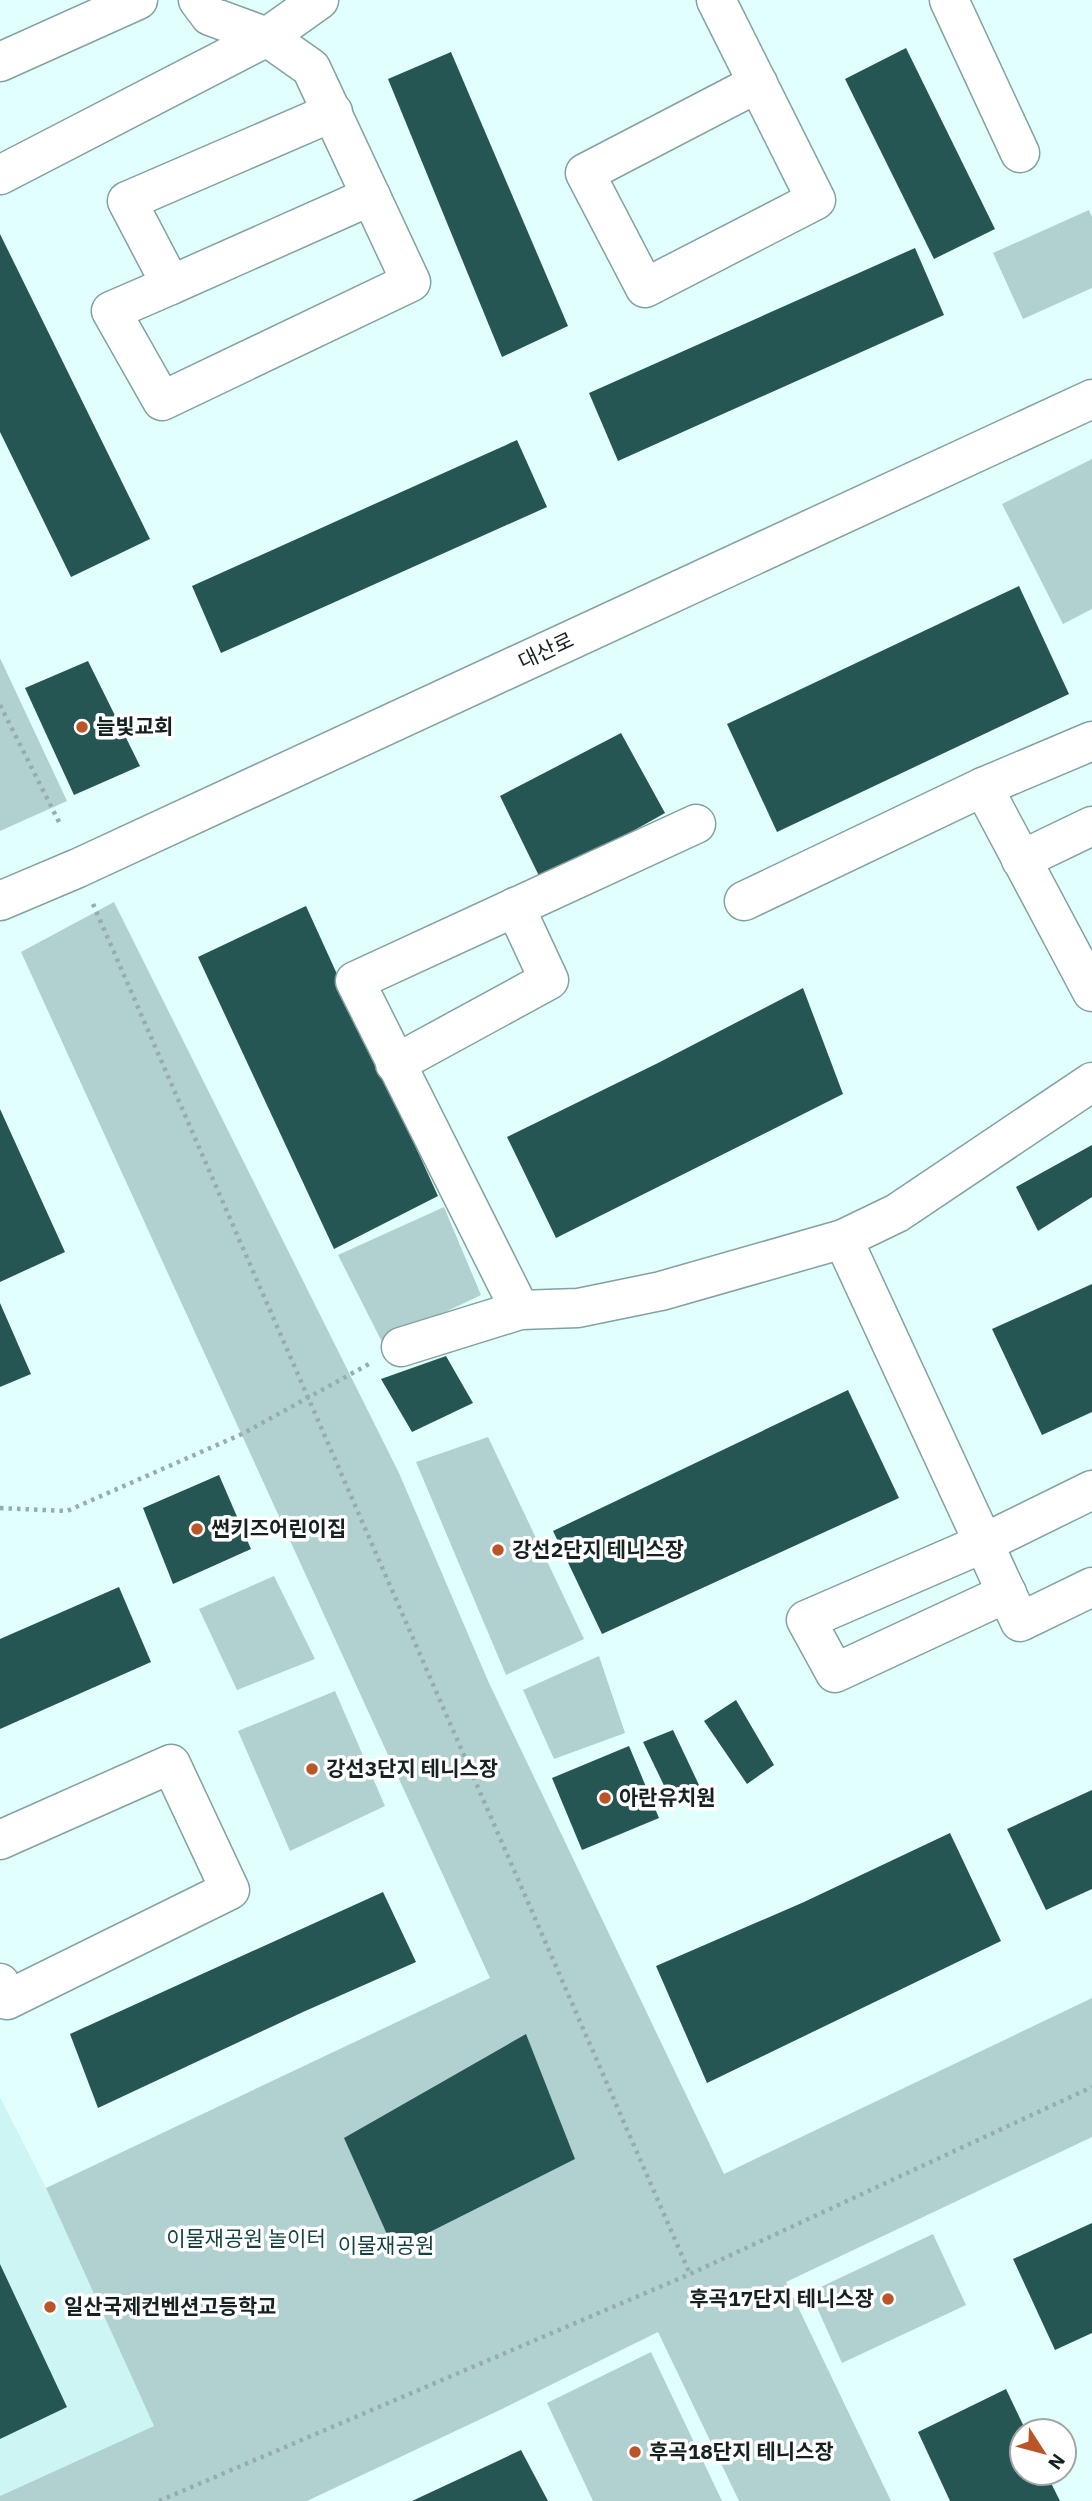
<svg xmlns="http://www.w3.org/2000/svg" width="1092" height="2501" font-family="'IBM Plex Sans','Noto Sans KR',sans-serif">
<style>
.built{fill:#ccf5f3}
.green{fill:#b1d1d0}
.building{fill:#255654}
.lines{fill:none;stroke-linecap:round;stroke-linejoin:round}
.minor-casing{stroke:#84a1a0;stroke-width:41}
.major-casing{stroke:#84a1a0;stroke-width:41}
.path{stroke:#96adac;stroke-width:4.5;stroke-dasharray:3.5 5;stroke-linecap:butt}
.minor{stroke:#fff;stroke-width:38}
.major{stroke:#fff;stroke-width:38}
.poi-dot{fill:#bb5527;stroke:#fff;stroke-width:2.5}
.labels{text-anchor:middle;stroke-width:7;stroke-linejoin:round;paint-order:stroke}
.street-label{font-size:21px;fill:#162121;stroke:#fff}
.poi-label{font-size:21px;font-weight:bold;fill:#162121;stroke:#fff;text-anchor:start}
.park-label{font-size:21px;fill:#134240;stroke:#fff}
</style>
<rect width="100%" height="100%" fill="#e0fffd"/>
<path class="built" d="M 0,2097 L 46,2188 L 154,2426 L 0,2496 Z"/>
<g class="green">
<path d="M 1089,210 L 1092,217 L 1092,288 L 1023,319 L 993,253 Z"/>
<path d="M 1092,459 L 1092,609 L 1063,624 L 1002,504 Z"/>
<path d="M 0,658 L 67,801 L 0,831 Z"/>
<path d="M 114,902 L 399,1473 L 489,1683 L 724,2174 L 1092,1998 L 1092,2137 L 786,2282 L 891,2501 L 739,2501 L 658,2332 L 502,2409 L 307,2501 L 0,2501 L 0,2496 L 154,2426 L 46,2188 L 490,1978 L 21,952 Z"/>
<path d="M 444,1207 L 481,1295 L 382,1342 L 338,1255 Z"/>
<path d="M 488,1437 L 584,1639 L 506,1675 L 416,1462 Z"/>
<path d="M 274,1576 L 315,1659 L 237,1690 L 199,1609 Z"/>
<path d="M 599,1656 L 625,1733 L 554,1759 L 523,1690 Z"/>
<path d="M 335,1691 L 385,1806 L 290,1851 L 238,1731 Z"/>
<path d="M 933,2234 L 966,2305 L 842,2363 L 810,2292 Z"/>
<path d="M 651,2352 L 722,2501 L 593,2501 L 547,2403 Z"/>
</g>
<g class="building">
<path d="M 906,48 L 995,229 L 934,259 L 845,79 Z"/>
<path d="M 451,52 L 568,326 L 502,357 L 388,79 Z"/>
<path d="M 0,234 L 150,539 L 71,577 L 0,432 Z"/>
<path d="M 915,248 L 944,315 L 618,461 L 589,393 Z"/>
<path d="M 517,440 L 547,507 L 221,653 L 192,586 Z"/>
<path d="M 1019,586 L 1069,694 L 777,832 L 727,724 Z"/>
<path d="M 88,661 L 140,766 L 74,795 L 25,688 Z"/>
<path d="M 621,733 L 665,813 L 542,882 L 500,796 Z"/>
<path d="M 306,906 L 438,1196 L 334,1249 L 198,957 Z"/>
<path d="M 803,988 L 843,1094 L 556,1238 L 507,1137 L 658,1063 Z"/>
<path d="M 0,1109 L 65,1252 L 0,1282 Z"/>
<path d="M 1092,1145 L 1092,1197 L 1038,1231 L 1016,1187 Z"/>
<path d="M 1092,1284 L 1092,1412 L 1042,1435 L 992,1329 Z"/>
<path d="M 0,1303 L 31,1374 L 0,1387 Z"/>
<path d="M 446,1356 L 473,1403 L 412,1432 L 381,1379 Z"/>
<path d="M 848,1390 L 899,1498 L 602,1634 L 553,1531 Z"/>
<path d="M 219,1475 L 251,1549 L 173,1584 L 143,1508 Z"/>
<path d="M 119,1587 L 151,1662 L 0,1729 L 0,1639 Z"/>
<path d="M 736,1700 L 774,1765 L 747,1784 L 704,1721 Z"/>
<path d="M 673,1730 L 699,1785 L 671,1800 L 643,1742 Z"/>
<path d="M 629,1746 L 659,1818 L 582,1850 L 552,1778 Z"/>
<path d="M 1092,1790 L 1092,1889 L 1046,1910 L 1007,1829 Z"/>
<path d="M 950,1833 L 1001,1941 L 707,2083 L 656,1966 L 804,1902 Z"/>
<path d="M 383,1892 L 416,1962 L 303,2012 L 98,2108 L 70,2034 Z"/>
<path d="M 526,2034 L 575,2159 L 394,2250 L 344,2138 Z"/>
<path d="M 1092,2223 L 1092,2333 L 1055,2350 L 1013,2259 Z"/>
<path d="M 0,2264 L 67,2407 L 0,2439 Z"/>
<path d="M 1006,2389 L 1026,2431 L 1022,2431 L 1022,2473 L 1046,2473 L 1060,2501 L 950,2501 L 918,2432 Z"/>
<path d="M 521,2450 L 548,2501 L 412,2501 Z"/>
</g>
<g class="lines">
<defs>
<g id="minor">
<path d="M 198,0 L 210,16 L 267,37 L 311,68 L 411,282 L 162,401 L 111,311 L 171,285 L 127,201 L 333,112"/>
<path d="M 716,0 L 816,200 L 645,288 L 585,173 L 758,83"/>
<path d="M 949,0 L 1020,153"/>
<path d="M 0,62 L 138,0"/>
<path d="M 0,175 L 267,37 L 319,0"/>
<path d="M 171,285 L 371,196"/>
<path d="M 1092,741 L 983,787 L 1092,992"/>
<path d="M 1021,860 L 1092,826"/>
<path d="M 744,901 L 983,787"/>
<path d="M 395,1064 L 549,980 L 515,907"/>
<path d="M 843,1239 L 1020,1622 L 1092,1587"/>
<path d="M 520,1310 L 355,981 L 696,824"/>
<path d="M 401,1347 L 520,1310 L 578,1308 L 661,1291 L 843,1239 L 897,1213 L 1092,1082"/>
<path d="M 1007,1593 L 835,1673 L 806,1620 L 984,1543 L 1092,1490"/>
<path d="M 0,1840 L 171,1764 L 230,1890 L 7,2000 L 0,1983"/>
</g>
<path id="major" d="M 0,901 L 78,868 L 1092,399"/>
</defs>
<use href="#minor" class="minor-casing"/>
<use href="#major" class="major-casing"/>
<g class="path">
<path d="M 0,705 L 61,826"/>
<path d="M 93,904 L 690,2274"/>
<path d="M 0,1508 L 67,1511 L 242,1434 L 369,1364"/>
<path d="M 159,2501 L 690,2274 L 1092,2087"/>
</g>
<use href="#minor" class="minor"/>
<use href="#major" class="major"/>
</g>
<g class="poi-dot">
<circle cx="82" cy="727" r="7"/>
<circle cx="197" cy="1529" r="7"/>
<circle cx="498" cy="1550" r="7"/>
<circle cx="312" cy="1769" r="7"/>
<circle cx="605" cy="1798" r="7"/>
<circle cx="888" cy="2299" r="7"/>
<circle cx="50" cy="2307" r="7"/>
<circle cx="635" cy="2452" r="7"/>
</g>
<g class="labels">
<g class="street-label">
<text transform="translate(546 651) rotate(-25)" y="7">대산로</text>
</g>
<g class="poi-label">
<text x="96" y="734">늘빛교회</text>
<text x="211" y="1536">썬키즈어린이집</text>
<text x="512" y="1557">강선2단지 테니스장</text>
<text x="326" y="1776">강선3단지 테니스장</text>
<text x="619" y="1805">아란유치원</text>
<text x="874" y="2306" text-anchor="end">후곡17단지 테니스장</text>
<text x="64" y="2314">일산국제컨벤션고등학교</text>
<text x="649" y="2459">후곡18단지 테니스장</text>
</g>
<g class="park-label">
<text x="246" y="2246">이물재공원 놀이터</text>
<text x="386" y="2253">이물재공원</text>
</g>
</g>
<g transform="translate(1043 2452) rotate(126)"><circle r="33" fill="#ffffff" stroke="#a2a6a6" stroke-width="2"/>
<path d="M0-5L12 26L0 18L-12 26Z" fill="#bb5527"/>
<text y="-10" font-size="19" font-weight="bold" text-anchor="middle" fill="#162121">N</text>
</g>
</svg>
